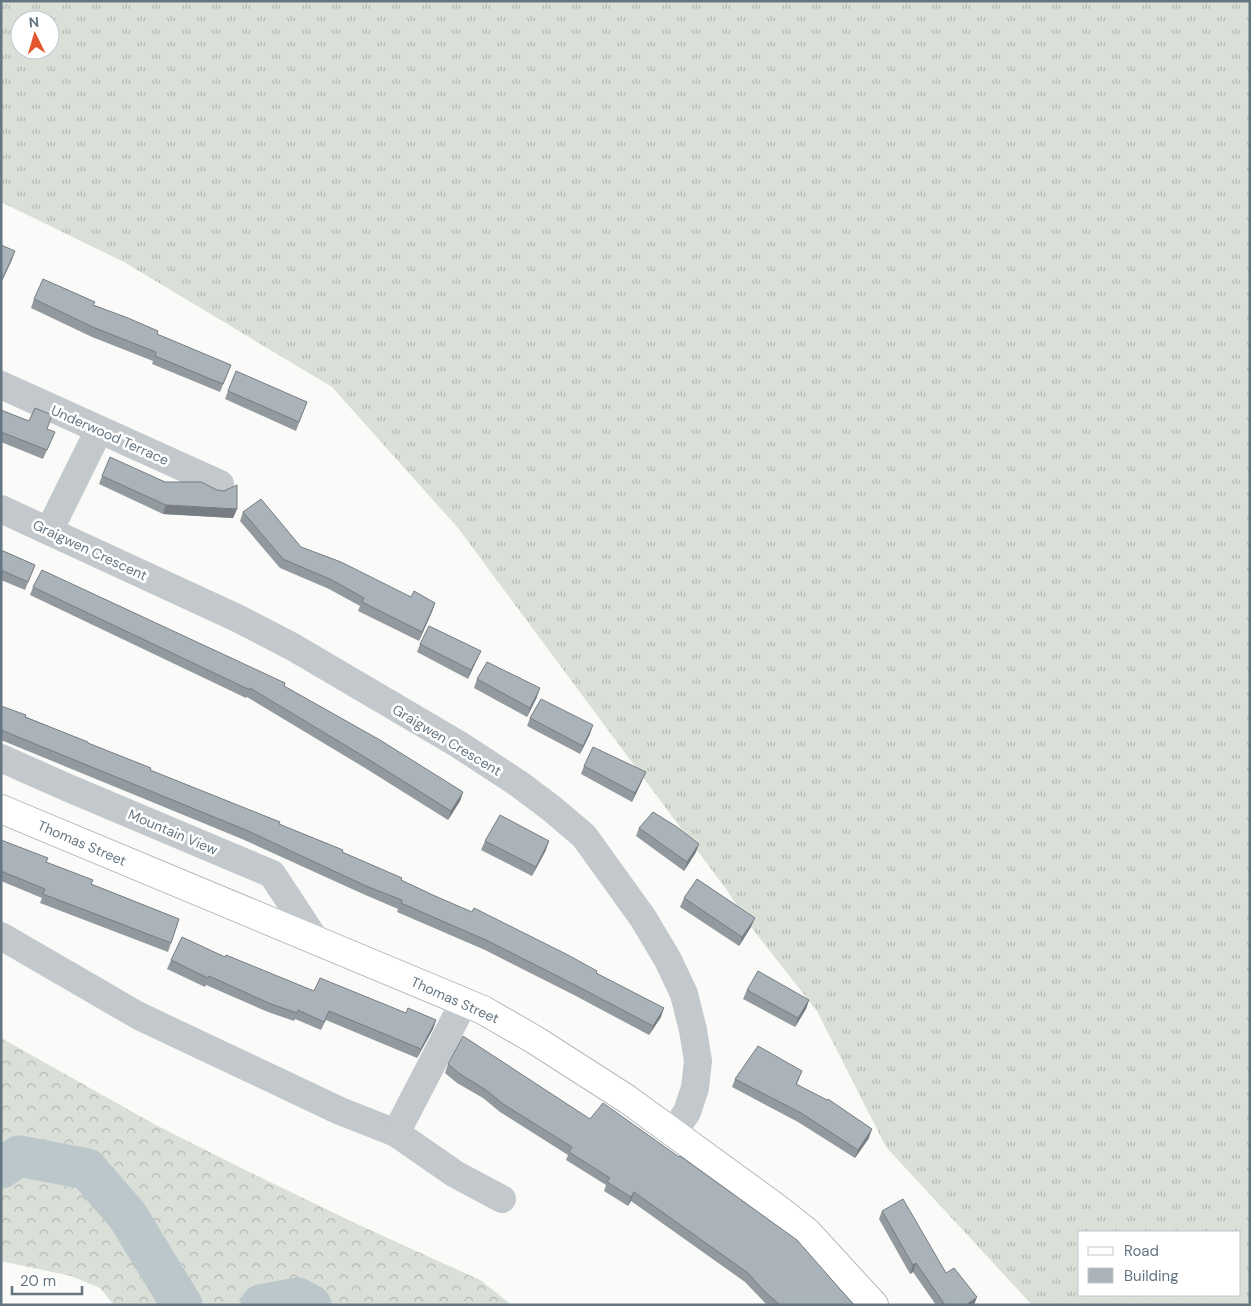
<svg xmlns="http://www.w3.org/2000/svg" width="1251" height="1306" font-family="'DM Sans',sans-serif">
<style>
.grass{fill:url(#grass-tufts);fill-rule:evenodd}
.forest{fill:url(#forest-crowns)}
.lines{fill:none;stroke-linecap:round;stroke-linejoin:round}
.river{stroke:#bbc7cb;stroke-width:41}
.major-casing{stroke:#b5babe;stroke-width:30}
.minor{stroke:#c3c8cc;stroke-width:28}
.major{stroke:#fff;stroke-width:28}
.wall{fill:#929a9f}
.shaded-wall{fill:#777d82}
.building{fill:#aab3b9;stroke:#777d82}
.labels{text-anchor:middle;stroke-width:5;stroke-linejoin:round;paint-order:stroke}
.street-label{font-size:14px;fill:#657683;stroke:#fff}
</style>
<defs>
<pattern id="grass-tufts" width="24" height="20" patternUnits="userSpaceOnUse" patternTransform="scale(1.25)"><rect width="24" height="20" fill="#dadfd7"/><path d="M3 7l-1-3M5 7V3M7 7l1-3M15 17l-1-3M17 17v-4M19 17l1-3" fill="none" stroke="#b4b9b4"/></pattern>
<pattern id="forest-crowns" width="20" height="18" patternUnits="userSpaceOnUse" patternTransform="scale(1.25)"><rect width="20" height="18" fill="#dadfd7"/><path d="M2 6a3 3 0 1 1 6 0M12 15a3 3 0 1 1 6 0" fill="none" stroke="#b4b9b4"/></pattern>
</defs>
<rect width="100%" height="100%" fill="#fafaf8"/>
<path class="grass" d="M 1,1 L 1250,1 L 1250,1305 L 1032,1305 L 886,1147 L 817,1011 L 751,927 L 726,889 L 458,528 L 332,387 L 124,262 L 1,202 ZM 20,20 L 50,20 L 50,50 L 20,50 ZM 1080,1232 L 1240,1232 L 1240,1295 L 1080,1295 Z"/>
<path class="forest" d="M 1,1038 L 154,1124 L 241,1168 L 359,1225 L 480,1280 L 512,1305 L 114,1305 L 100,1288 L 71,1276 L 1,1261 Z"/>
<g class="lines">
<g class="river">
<path d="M 1,1168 L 19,1156 L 87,1169 L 127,1215 L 182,1305"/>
<path d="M 261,1305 L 298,1298 L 311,1305"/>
</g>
<defs>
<path id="major" d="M 1,809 L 483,1010 L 535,1040 L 627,1099 L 778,1209 L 807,1232 L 874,1305"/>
</defs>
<use href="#major" class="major-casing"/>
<g class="minor">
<path d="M 1,385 L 220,484"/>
<path d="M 1,509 L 237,618 L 293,647 L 458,744 L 519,784 L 551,808 L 584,836 L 643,918 L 668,960 L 684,994 L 693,1030 L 698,1061 L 695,1088 L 687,1112 L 673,1133"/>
<path d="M 49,531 L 99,430"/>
<path d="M 1,758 L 66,787 L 272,874 L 316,941"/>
<path d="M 1,936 L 139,1016 L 340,1111 L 396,1133 L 455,1174 L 502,1199"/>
<path d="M 396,1133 L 464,1002"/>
</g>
<use href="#major" class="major"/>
</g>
<g class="wall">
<path d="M 34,299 L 94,305 L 157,334 L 228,373 L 220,392 L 152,364 L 153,361 L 92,337 L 31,308 Z"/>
<path d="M 228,391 L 307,402 L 296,431 L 225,399 Z"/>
<path d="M 1,410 L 47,429 L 51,441 L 43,459 L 1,442 Z"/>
<path d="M 102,476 L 165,482 L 217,490 L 237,509 L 233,518 L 163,514 L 99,484 Z"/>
<path d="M 243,512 L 301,547 L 411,597 L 435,603 L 419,641 L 358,611 L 360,606 L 329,589 L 280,568 L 240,521 Z"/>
<path d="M 1,550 L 35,565 L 25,590 L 1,580 Z"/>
<path d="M 33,587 L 285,683 L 284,686 L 463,792 L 460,801 L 448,820 L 365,768 L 247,697 L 246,698 L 30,595 Z"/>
<path d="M 420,644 L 481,651 L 468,679 L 417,652 Z"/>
<path d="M 477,679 L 537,697 L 527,717 L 474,688 Z"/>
<path d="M 1,706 L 342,852 L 597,973 L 661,1017 L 649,1035 L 574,995 L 485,950 L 397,912 L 398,909 L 363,894 L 242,839 L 1,740 Z"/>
<path d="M 530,718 L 590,734 L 580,754 L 527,726 Z"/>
<path d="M 584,766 L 642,781 L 632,802 L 581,774 Z"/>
<path d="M 639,828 L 699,844 L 696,852 L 684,871 L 636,836 Z"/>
<path d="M 1,840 L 91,884 L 179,919 L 168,952 L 40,903 L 42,898 L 1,881 Z"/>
<path d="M 485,841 L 546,850 L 532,876 L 481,850 Z"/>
<path d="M 684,898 L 751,927 L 739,946 L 680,907 Z"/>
<path d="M 225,957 L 314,991 L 436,1020 L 433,1029 L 417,1058 L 326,1020 L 321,1030 L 295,1019 L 294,1021 L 268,1012 L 206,985 L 205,987 L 167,969 L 171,960 Z"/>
<path d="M 747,990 L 809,1000 L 806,1009 L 795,1027 L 743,999 Z"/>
<path d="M 448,1064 L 854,1305 L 767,1305 L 745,1282 L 631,1201 L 628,1206 L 604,1191 L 606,1185 L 566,1160 L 568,1155 L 500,1112 L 483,1098 L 457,1083 L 445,1073 Z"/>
<path d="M 802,1071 L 797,1084 L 869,1138 L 855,1158 L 798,1122 L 732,1087 L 735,1079 Z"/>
<path d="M 882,1211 L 946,1273 L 974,1305 L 936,1305 L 913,1272 L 910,1274 L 879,1219 Z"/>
</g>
<g class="shaded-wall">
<path d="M 15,251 L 12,260 L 1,283 L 1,282 Z"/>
<path d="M 166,505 L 237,509 L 233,518 L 163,514 Z"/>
<path d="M 435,603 L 432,612 L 419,641 L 422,632 Z"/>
<path d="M 481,651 L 477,659 L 468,679 L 471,670 Z"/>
<path d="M 540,688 L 537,697 L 527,717 L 530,708 Z"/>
<path d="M 593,725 L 590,734 L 580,754 L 583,746 Z"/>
<path d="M 646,772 L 642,781 L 632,802 L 635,793 Z"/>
<path d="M 463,792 L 460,801 L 448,820 L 451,811 Z"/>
<path d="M 549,841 L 546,850 L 532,876 L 536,867 Z"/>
<path d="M 699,844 L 696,852 L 684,871 L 687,862 Z"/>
<path d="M 755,918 L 751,927 L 739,946 L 742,937 Z"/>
<path d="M 809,1000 L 806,1009 L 795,1027 L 798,1018 Z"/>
<path d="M 664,1008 L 661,1017 L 649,1035 L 653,1026 Z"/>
<path d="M 436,1020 L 433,1029 L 417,1058 L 421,1049 Z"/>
<path d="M 872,1129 L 869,1138 L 855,1158 L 858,1150 Z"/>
<path d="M 634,1192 L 631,1201 L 628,1206 L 631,1197 Z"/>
<path d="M 916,1263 L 913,1272 L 910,1274 L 913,1265 Z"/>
<path d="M 977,1297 L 974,1305 L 966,1305 Z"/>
</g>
<g class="building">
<path d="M 1,245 L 15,251 L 1,282 Z"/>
<path d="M 43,279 L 95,302 L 93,305 L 128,318 L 158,331 L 157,334 L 231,365 L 223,384 L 155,356 L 156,352 L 95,328 L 34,299 Z"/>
<path d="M 236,371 L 307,402 L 299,422 L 228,391 Z"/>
<path d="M 35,408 L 52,415 L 47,429 L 55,432 L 47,450 L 1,432 L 1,410 L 29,421 Z"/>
<path d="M 110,457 L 165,482 L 201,482 L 217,490 L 224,491 L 237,485 L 237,509 L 166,505 L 102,476 Z"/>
<path d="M 261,499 L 301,547 L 341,562 L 411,597 L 414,591 L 435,603 L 422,632 L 362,602 L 364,598 L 332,580 L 283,559 L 243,512 Z"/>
<path d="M 1,550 L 35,565 L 28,582 L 1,570 Z"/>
<path d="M 42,570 L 285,683 L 284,686 L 380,740 L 463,792 L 451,811 L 368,759 L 250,688 L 250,690 L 33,587 Z"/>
<path d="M 429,626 L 481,651 L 471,670 L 420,644 Z"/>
<path d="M 487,662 L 540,688 L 530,708 L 477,679 Z"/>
<path d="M 541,699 L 593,725 L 583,746 L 530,718 Z"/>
<path d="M 1,706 L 26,715 L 25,717 L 88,742 L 88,743 L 151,768 L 150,770 L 280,822 L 279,824 L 343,850 L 342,852 L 402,878 L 401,880 L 435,896 L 472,912 L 474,908 L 568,955 L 597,971 L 596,973 L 664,1008 L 653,1026 L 577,986 L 488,941 L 401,903 L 402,900 L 366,886 L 246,830 L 1,730 Z"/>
<path d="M 593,747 L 646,772 L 635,793 L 584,766 Z"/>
<path d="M 653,812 L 677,827 L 699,844 L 687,862 L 639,828 Z"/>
<path d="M 500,815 L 549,841 L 536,867 L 485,841 Z"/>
<path d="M 1,840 L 48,858 L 46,862 L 93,880 L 91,884 L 179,919 L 171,943 L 43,894 L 45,889 L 1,871 Z"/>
<path d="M 697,879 L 755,918 L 742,937 L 684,898 Z"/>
<path d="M 182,937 L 225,957 L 226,955 L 314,991 L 320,978 L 406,1013 L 408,1008 L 436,1020 L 421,1049 L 329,1011 L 324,1022 L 298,1010 L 297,1013 L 271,1004 L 209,976 L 208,978 L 171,960 Z"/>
<path d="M 758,971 L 809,1000 L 798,1018 L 747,990 Z"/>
<path d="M 463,1036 L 590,1119 L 603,1103 L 679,1157 L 680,1156 L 797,1240 L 854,1305 L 780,1305 L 765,1292 L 748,1273 L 634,1192 L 631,1197 L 607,1182 L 610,1178 L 569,1152 L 572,1147 L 503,1104 L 486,1090 L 460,1074 L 448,1064 Z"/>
<path d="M 758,1046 L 802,1071 L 796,1084 L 827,1100 L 828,1099 L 872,1129 L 858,1150 L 801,1113 L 735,1079 Z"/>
<path d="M 903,1199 L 946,1273 L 954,1268 L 977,1297 L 966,1305 L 945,1305 L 916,1263 L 913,1265 L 882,1211 Z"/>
</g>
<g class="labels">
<g class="street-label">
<text transform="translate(110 435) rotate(24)" y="5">Underwood Terrace</text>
<text transform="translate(90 550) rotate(25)" y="5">Graigwen Crescent</text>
<text transform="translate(447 740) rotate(31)" y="5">Graigwen Crescent</text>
<text transform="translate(173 832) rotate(23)" y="5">Mountain View</text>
<text transform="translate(82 843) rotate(23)" y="5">Thomas Street</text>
<text transform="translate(455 1000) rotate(24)" y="5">Thomas Street</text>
</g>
</g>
<rect width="1251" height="1306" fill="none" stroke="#657683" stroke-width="5"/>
<rect x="1078" y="1231" width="162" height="65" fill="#ffffff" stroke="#c1c8cd"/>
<rect x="1088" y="1247" width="25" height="8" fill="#ffffff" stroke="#c1c8cd"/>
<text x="1124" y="1256" font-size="15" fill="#657683">Road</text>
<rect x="1088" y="1268" width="25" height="15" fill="#aab3b9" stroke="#c1c8cd"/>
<text x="1124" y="1281" font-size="15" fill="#657683">Building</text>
<g transform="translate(35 35) rotate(355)"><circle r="24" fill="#ffffff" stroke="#c1c8cd"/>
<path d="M0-4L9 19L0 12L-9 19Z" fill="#e4572e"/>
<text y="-8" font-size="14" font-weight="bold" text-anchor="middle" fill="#657683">N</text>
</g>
<path d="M12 1286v8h70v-8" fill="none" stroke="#657683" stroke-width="2.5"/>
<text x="20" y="1286" font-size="15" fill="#657683" stroke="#ffffff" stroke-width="4" paint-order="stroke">20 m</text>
</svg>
